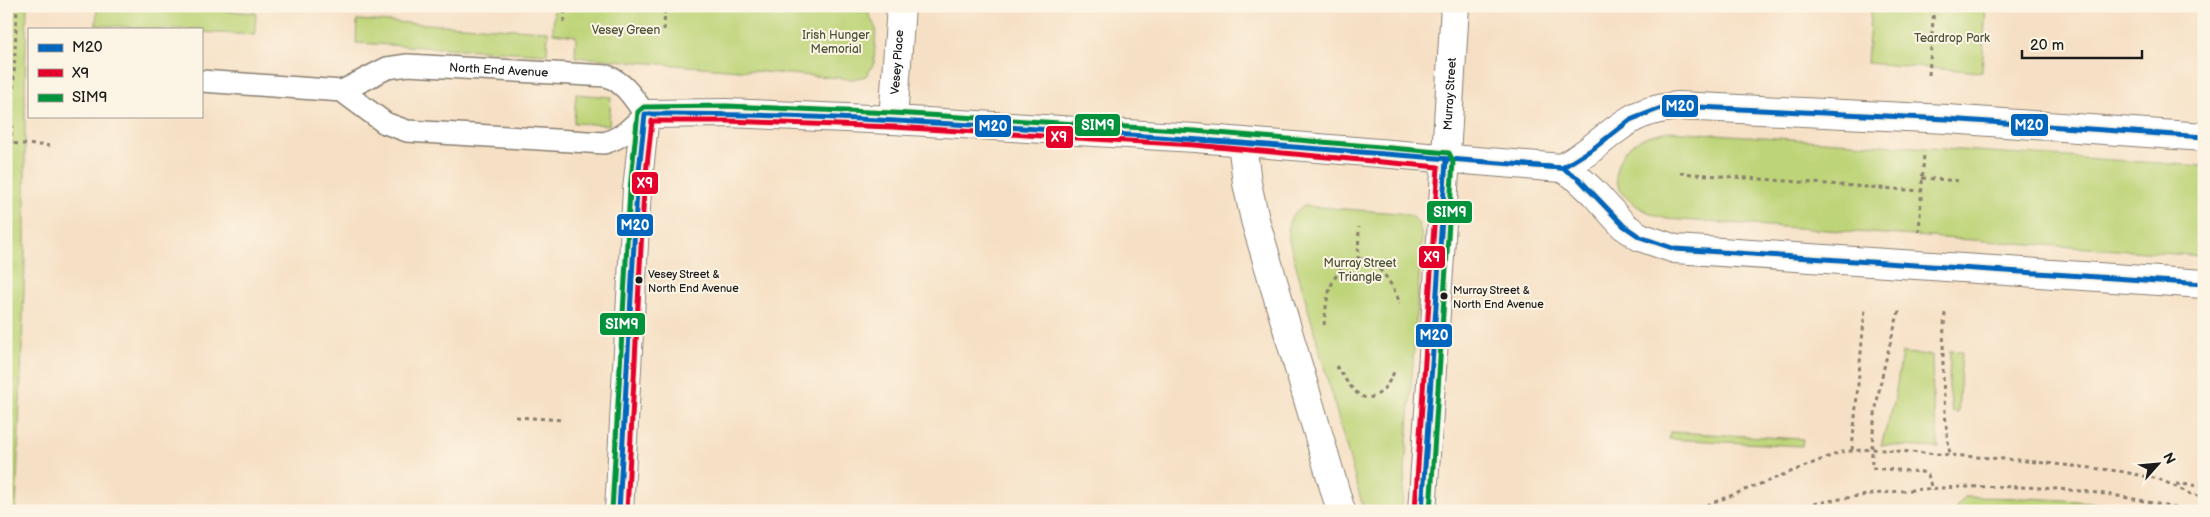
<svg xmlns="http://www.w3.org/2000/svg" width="2210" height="517" font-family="'Balsamiq Sans',sans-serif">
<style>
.green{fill:#bed478;stroke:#6d784a}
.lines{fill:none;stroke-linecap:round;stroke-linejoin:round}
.service-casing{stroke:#897e70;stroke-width:24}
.minor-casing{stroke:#897e70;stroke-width:30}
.path{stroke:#897e70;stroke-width:3;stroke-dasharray:4 4;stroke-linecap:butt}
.service{stroke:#fff;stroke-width:21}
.minor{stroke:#fff;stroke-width:28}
.bus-1-casing{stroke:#fcf5e5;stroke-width:9}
.bus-2-casing{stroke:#fcf5e5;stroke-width:9}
.bus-3-casing{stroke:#fcf5e5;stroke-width:9}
.bus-1{stroke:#0065bd;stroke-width:5}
.bus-2{stroke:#e4002b;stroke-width:5}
.bus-3{stroke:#00933c;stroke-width:5}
.bus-dot{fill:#1c1c1c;stroke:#fcf5e5;stroke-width:2}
.labels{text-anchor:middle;stroke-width:4;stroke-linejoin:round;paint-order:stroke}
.bus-label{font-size:11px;fill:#1c1c1c;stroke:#fcf5e5;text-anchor:start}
.park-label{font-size:12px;fill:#4d5338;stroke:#fcf5e5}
.street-label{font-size:12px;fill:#1c1c1c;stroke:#fcf5e5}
.line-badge{stroke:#fcf5e5;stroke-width:2}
.badge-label{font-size:14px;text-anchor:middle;font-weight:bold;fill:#fff}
</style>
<rect width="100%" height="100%" fill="#fcf5e5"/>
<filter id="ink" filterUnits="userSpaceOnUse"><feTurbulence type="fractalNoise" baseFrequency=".02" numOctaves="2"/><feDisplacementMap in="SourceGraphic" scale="10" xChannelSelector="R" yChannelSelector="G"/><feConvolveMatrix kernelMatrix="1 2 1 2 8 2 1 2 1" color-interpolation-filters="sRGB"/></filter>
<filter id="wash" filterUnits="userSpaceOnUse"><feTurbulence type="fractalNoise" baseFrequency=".0096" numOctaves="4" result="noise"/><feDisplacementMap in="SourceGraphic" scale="20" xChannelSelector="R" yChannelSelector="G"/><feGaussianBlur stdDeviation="1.12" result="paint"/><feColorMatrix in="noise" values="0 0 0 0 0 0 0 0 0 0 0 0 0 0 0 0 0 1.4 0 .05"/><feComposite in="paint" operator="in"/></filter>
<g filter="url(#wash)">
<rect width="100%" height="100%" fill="#f6e0c5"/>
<g class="green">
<path d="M 6,6 L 27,6 L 25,81 L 25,262 L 16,511 L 6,511 Z"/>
<path d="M 97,6 L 154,6 L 256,13 L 255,35 L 201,32 L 201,29 L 156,29 L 96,25 Z"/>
<path d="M 554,6 L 865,6 L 876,29 L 874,63 L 866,76 L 852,79 L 575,57 L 576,36 L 553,33 Z"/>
<path d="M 1871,6 L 1986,6 L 1982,72 L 1867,63 Z"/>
<path d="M 357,20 L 548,31 L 547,54 L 356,43 Z"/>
<path d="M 576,94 L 611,97 L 609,125 L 574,123 Z"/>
<path d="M 1669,131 L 2204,166 L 2204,256 L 1667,219 C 1651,214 1636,208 1624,195 C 1607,176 1620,150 1639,140 C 1648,135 1659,133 1669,131 Z"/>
<path d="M 1304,206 L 1398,213 C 1417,216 1419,220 1422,239 L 1402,511 L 1364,511 L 1289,240 C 1287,223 1289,214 1304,206 Z"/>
<path d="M 1950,351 L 1962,352 L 1958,413 L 1952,412 L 1949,387 Z"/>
<path d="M 1902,353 L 1932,355 L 1933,403 L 1939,448 L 1881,445 L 1894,402 Z"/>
<path d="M 1670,432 L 1803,439 L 1802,446 L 1669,439 Z"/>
<path d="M 1965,497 C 2026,498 2085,498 2145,511 L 1956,511 L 1956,507 Z"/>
</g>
</g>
<g filter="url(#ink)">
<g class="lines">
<defs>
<g id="service">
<path id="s1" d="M 201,81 L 342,91 L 387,68 L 408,65 L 607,76 C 625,83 634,99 645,114 C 632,127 622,138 604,143 L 407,131 L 385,123 L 342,91"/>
</g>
<g id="minor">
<path id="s2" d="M 893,120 L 901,6"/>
<path d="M 1242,142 L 1247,183 L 1255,220 L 1341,511"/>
<path d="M 1562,168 C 1589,154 1605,135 1630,120 C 1644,111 1661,108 1678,106 L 1947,119 L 2204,137"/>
<path d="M 619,511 L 637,190 L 645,114 L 726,113 L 893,120 L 1195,138 L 1562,168 L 1578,178 L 1594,193 L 1624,226 L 1640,237 L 1675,249 L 2204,284"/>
<path id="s3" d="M 1422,511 L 1440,255 L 1455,6"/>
</g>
</defs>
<use href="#service" class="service-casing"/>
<use href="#minor" class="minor-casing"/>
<g class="path">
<path d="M 564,22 L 565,6"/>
<path d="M 664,30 L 665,6"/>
<path d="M 1929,75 L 1934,6"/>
<path d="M 6,143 L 53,146"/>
<path d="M 11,144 L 17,6"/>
<path d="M 1680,173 L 1921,191"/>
<path d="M 1922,178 L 1960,181"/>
<path d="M 1919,232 L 1924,153"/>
<path d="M 1358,260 L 1359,227"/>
<path d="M 1899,311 C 1885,361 1870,415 1872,468 L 1922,472 L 1928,475 L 1932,490"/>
<path d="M 1945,313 C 1941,362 1943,407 1950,455"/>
<path d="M 1324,325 C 1326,307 1327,288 1338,273 C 1363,237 1392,279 1400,304"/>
<path d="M 1336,366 C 1343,375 1351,390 1361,396 C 1377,404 1390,382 1395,370"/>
<path d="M 516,417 L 564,420"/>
<path d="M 1852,450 L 1865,309"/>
<path d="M 2176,484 L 2204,486"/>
<path d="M 1692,511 L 1841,452 L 1871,449 L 2017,460 L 2119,471 L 2159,479 L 2191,494 L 2204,497"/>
<path d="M 1783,511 C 1881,486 2005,480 2105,494 C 2132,498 2159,504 2187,511"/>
</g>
<use href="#service" class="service"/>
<use href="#minor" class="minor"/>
<defs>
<g id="bus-1">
<path d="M 1523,165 L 1562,168 L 1594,148 L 1630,120 L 1661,108 L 1678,106 L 1947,119 L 2204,137"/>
<path d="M 619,511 L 637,190 L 645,114 C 765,113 885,120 1005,127 C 1191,138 1376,153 1562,168 L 1578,178 L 1624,226 L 1640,237 L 1675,249 L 2204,284"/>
<path d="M 1422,511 L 1446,160"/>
</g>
<path id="bus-2" d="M 627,511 L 644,191 L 652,121 L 726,121 L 893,127 L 1194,145 L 1438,167 L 1415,510"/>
<path id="bus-3" d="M 612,511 L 630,190 L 638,112 L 644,107 L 726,106 L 893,113 L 1195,131 L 1449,153 L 1453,161 L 1430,511"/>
</defs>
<use href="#bus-1" class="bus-1-casing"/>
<use href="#bus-2" class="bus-2-casing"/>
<use href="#bus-3" class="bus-3-casing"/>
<use href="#bus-1" class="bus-1"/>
<use href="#bus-2" class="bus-2"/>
<use href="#bus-3" class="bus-3"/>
</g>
</g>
<g class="bus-dot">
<circle cx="639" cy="280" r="4.5"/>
<circle cx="1444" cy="296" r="4.5"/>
</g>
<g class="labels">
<g class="bus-label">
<text x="648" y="278">Vesey Street &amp;<tspan x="648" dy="14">North End Avenue</tspan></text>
<text x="1453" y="294">Murray Street &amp;<tspan x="1453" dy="14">North End Avenue</tspan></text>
</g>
<g class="park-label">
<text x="626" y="34">Vesey Green</text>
<text x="836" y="39">Irish Hunger<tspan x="836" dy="14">Memorial</tspan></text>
<text x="1952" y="42">Teardrop Park</text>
<text x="1360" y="267">Murray Street<tspan x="1360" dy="14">Triangle</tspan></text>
</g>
<g class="street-label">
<text dy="4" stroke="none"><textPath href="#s2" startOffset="58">Vesey Place</textPath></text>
<text dy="4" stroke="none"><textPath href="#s1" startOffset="304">North End Avenue</textPath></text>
<text dy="4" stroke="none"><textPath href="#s3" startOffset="418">Murray Street</textPath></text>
</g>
</g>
<g class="line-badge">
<rect x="1661" y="94" width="38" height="24" rx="5" fill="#0065bd"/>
<rect x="2010" y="113" width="39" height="24" rx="5" fill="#0065bd"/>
<rect x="1074" y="113" width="47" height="24" rx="5" fill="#00933c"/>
<rect x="974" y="114" width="38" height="24" rx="5" fill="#0065bd"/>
<rect x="1045" y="125" width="29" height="24" rx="5" fill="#e4002b"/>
<rect x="631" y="171" width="28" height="24" rx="5" fill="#e4002b"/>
<rect x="1426" y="200" width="47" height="24" rx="5" fill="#00933c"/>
<rect x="616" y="213" width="38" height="24" rx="5" fill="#0065bd"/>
<rect x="1418" y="245" width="28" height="24" rx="5" fill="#e4002b"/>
<rect x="599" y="312" width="47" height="24" rx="5" fill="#00933c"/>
<rect x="1415" y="323" width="38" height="25" rx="5" fill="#0065bd"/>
</g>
<g class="badge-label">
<text x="1680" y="111">M20</text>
<text x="2029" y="130">M20</text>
<text x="1098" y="130">SIM9</text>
<text x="993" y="131">M20</text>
<text x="1059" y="142">X9</text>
<text x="645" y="188">X9</text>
<text x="1450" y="217">SIM9</text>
<text x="635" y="230">M20</text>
<text x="1432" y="262">X9</text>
<text x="622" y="329">SIM9</text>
<text x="1434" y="340">M20</text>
</g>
<rect width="2210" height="517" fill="none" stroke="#fcf5e5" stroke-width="25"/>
<rect x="28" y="28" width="175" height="90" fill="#fcf5e5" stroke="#a29e95"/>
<rect x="38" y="44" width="25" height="8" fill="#0065bd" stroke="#a29e95"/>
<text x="72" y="52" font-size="15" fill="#1c1c1c">M20</text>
<rect x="38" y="69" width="25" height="8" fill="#e4002b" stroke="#a29e95"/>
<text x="72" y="78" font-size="15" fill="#1c1c1c">X9</text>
<rect x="38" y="94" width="25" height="8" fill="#00933c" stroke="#a29e95"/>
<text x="72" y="102" font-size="15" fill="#1c1c1c">SIM9</text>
<g transform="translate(2158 464) rotate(63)" stroke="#fcf5e5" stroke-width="4" paint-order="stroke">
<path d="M0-4L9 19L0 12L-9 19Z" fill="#1c1c1c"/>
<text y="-8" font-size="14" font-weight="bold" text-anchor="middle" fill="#1c1c1c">N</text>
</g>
<path d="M2022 50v8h120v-8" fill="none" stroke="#1c1c1c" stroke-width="2.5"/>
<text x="2030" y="50" font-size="15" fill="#1c1c1c" stroke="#fcf5e5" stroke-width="4" paint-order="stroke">20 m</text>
</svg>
